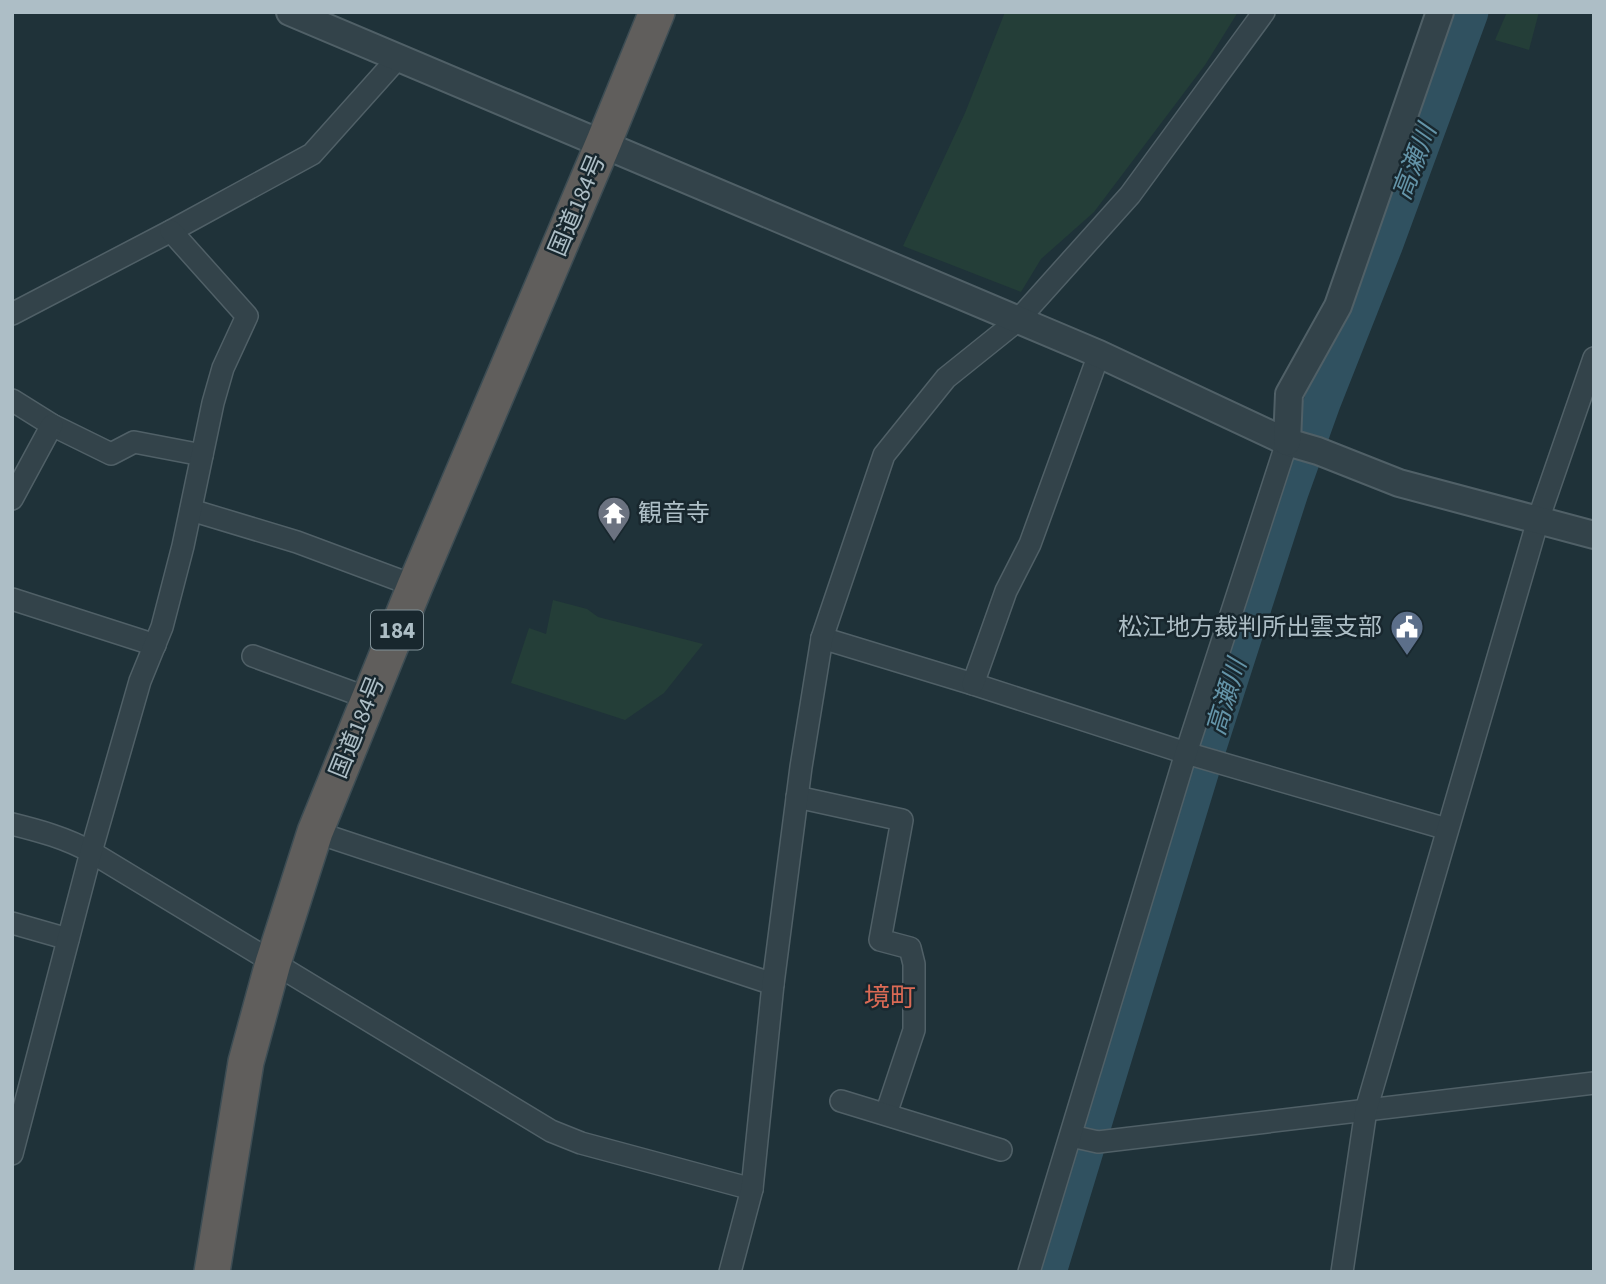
<svg xmlns="http://www.w3.org/2000/svg" width="1606" height="1284" font-family="'Source Sans 3','Noto Sans JP',sans-serif">
<style>
.green{fill:#243e38}
.lines{fill:none;stroke-linecap:round;stroke-linejoin:round}
.river{stroke:#305160;stroke-width:37}
.minor-casing{stroke:#506067;stroke-width:24}
.tertiary-casing{stroke:#506067;stroke-width:30}
.trunk-casing{stroke:#3d4d54;stroke-width:38}
.minor{stroke:#33434a;stroke-width:21}
.tertiary{stroke:#33434a;stroke-width:26}
.trunk{stroke:#605e5c;stroke-width:35}
.labels{text-anchor:middle;stroke-width:5;stroke-linejoin:round;paint-order:stroke}
.shield{fill:#18272e;stroke:#809198;stroke-width:2}
.shield-label{font-size:23px;font-weight:bold;fill:#adbec6}
.street-label{font-size:24px;fill:#adbec6;stroke:#18272e}
.poi-label{font-size:24px;fill:#adbec6;stroke:#18272e;text-anchor:start}
.water-label{font-size:26px;font-style:italic;fill:#6494a8;stroke:#18272e}
.neighbourhood-label{font-size:26px;fill:#da6a55;stroke:#18272e}
</style>
<rect width="100%" height="100%" fill="#1f3239"/>
<g class="green">
<path d="M 1005,12 L 1238,12 L 1205,65 L 1094,212 L 1041,259 L 1021,292 L 903,246 L 965,113 Z"/>
<path d="M 1507,12 L 1539,12 L 1529,50 L 1495,40 Z"/>
<path d="M 553,600 L 587,609 L 598,617 L 703,644 L 664,693 L 625,720 L 511,683 L 529,628 L 546,634 Z"/>
</g>
<g class="lines">
<path class="river" d="M 1048,1272 L 1208,747 L 1290,492 L 1322,403 L 1384,246 L 1470,12"/>
<defs>
<g id="minor">
<path d="M 12,314 L 171,231 L 312,154 L 397,59"/>
<path d="M 12,400 L 52,425 L 111,454 L 134,442 L 202,455"/>
<path d="M 12,499 L 52,425"/>
<path d="M 191,510 L 297,542 L 415,586"/>
<path d="M 12,599 L 155,645"/>
<path d="M 822,638 L 973,684 L 1186,753 L 1447,829"/>
<path d="M 253,656 L 368,698"/>
<path d="M 973,684 L 1006,591 L 1030,544 L 1099,354"/>
<path d="M 797,797 L 902,820 L 880,940 L 910,948 L 914,964 L 914,1030 L 886,1114"/>
<path d="M 12,824 C 40,831 66,838 91,852 L 551,1131 L 581,1143 L 752,1189"/>
<path d="M 315,832 L 773,984"/>
<path d="M 12,923 L 68,939"/>
<path d="M 841,1101 L 1001,1150"/>
<path d="M 1071,1136 L 1098,1142 L 1594,1083"/>
<path d="M 12,1154 L 91,852 L 140,681 L 162,627 L 183,546 L 213,403 L 223,368 L 247,316 L 171,231"/>
<path d="M 730,1272 L 752,1189 L 773,984 L 801,767 L 822,638 L 884,455 L 946,378 L 1017,321 L 1130,195 L 1264,12"/>
<path d="M 1029,1272 L 1186,753 L 1287,442"/>
<path d="M 1342,1272 L 1366,1110 L 1538,520 L 1594,358"/>
</g>
<g id="tertiary">
<path d="M 290,12 L 1099,354 L 1287,442 L 1318,451 L 1399,483 L 1594,535"/>
<path d="M 1287,442 L 1289,394 L 1338,306 L 1440,12"/>
</g>
<path id="trunk" d="M 212,1272 L 246,1062 L 273,963 L 315,832 L 415,586 L 603,144 L 657,12"/>
</defs>
<use href="#minor" class="minor-casing"/>
<use href="#tertiary" class="tertiary-casing"/>
<use href="#trunk" class="trunk-casing"/>
<use href="#minor" class="minor"/>
<use href="#tertiary" class="tertiary"/>
<use href="#trunk" class="trunk"/>
</g>
<defs>
<symbol id="temple-pin" viewBox="-11 -11 22 30"><path d="M0 17L-7.5 6A9.5 9.5 0 1 1 7.5 6Z" fill="#6b7280" stroke="#18272e"/><path d="M0-6L5-2H3V0L6.5 2.5H4V6H1.5V3h-3V6H-4V2.5H-6.5L-3 0V-2H-5Z" fill="#fff"/></symbol>
<symbol id="civic-pin" viewBox="-11 -11 22 30"><path d="M0 17L-7.5 6A9.5 9.5 0 1 1 7.5 6Z" fill="#5c6f8a" stroke="#18272e"/><path d="M-.6-6.5H3V-4.5H.6V-3L4-1V1h2V6H-6V1h2V-1L-.6-3ZM-1.2 2.5V6h2.4V2.5Z" fill="#fff"/></symbol>
</defs>
<g fill-rule="evenodd">
<use href="#temple-pin" x="595" y="494" width="38" height="52"/>
<use href="#civic-pin" x="1388" y="608" width="38" height="52"/>
</g>
<g class="labels">
<rect class="shield" x="371" y="610.5" width="52" height="39" rx="5"/>
<g class="shield-label">
<text x="397" y="638">184</text>
</g>
<g class="street-label">
<text transform="translate(577 205) rotate(-67)" y="8">国道184号</text>
<text transform="translate(357 727) rotate(-68)" y="8">国道184号</text>
</g>
<g class="poi-label">
<text x="638" y="521">観音寺</text>
<text x="1382" y="635" text-anchor="end">松江地方裁判所出雲支部</text>
</g>
<g class="water-label">
<text transform="translate(1414 162) rotate(-69)" y="9">高瀬川</text>
<text transform="translate(1226 697) rotate(-73)" y="9">高瀬川</text>
</g>
<g class="neighbourhood-label">
<text x="890" y="1006">境町</text>
</g>
</g>
<rect width="1606" height="1284" fill="none" stroke="#adbec6" stroke-width="28"/>
</svg>
